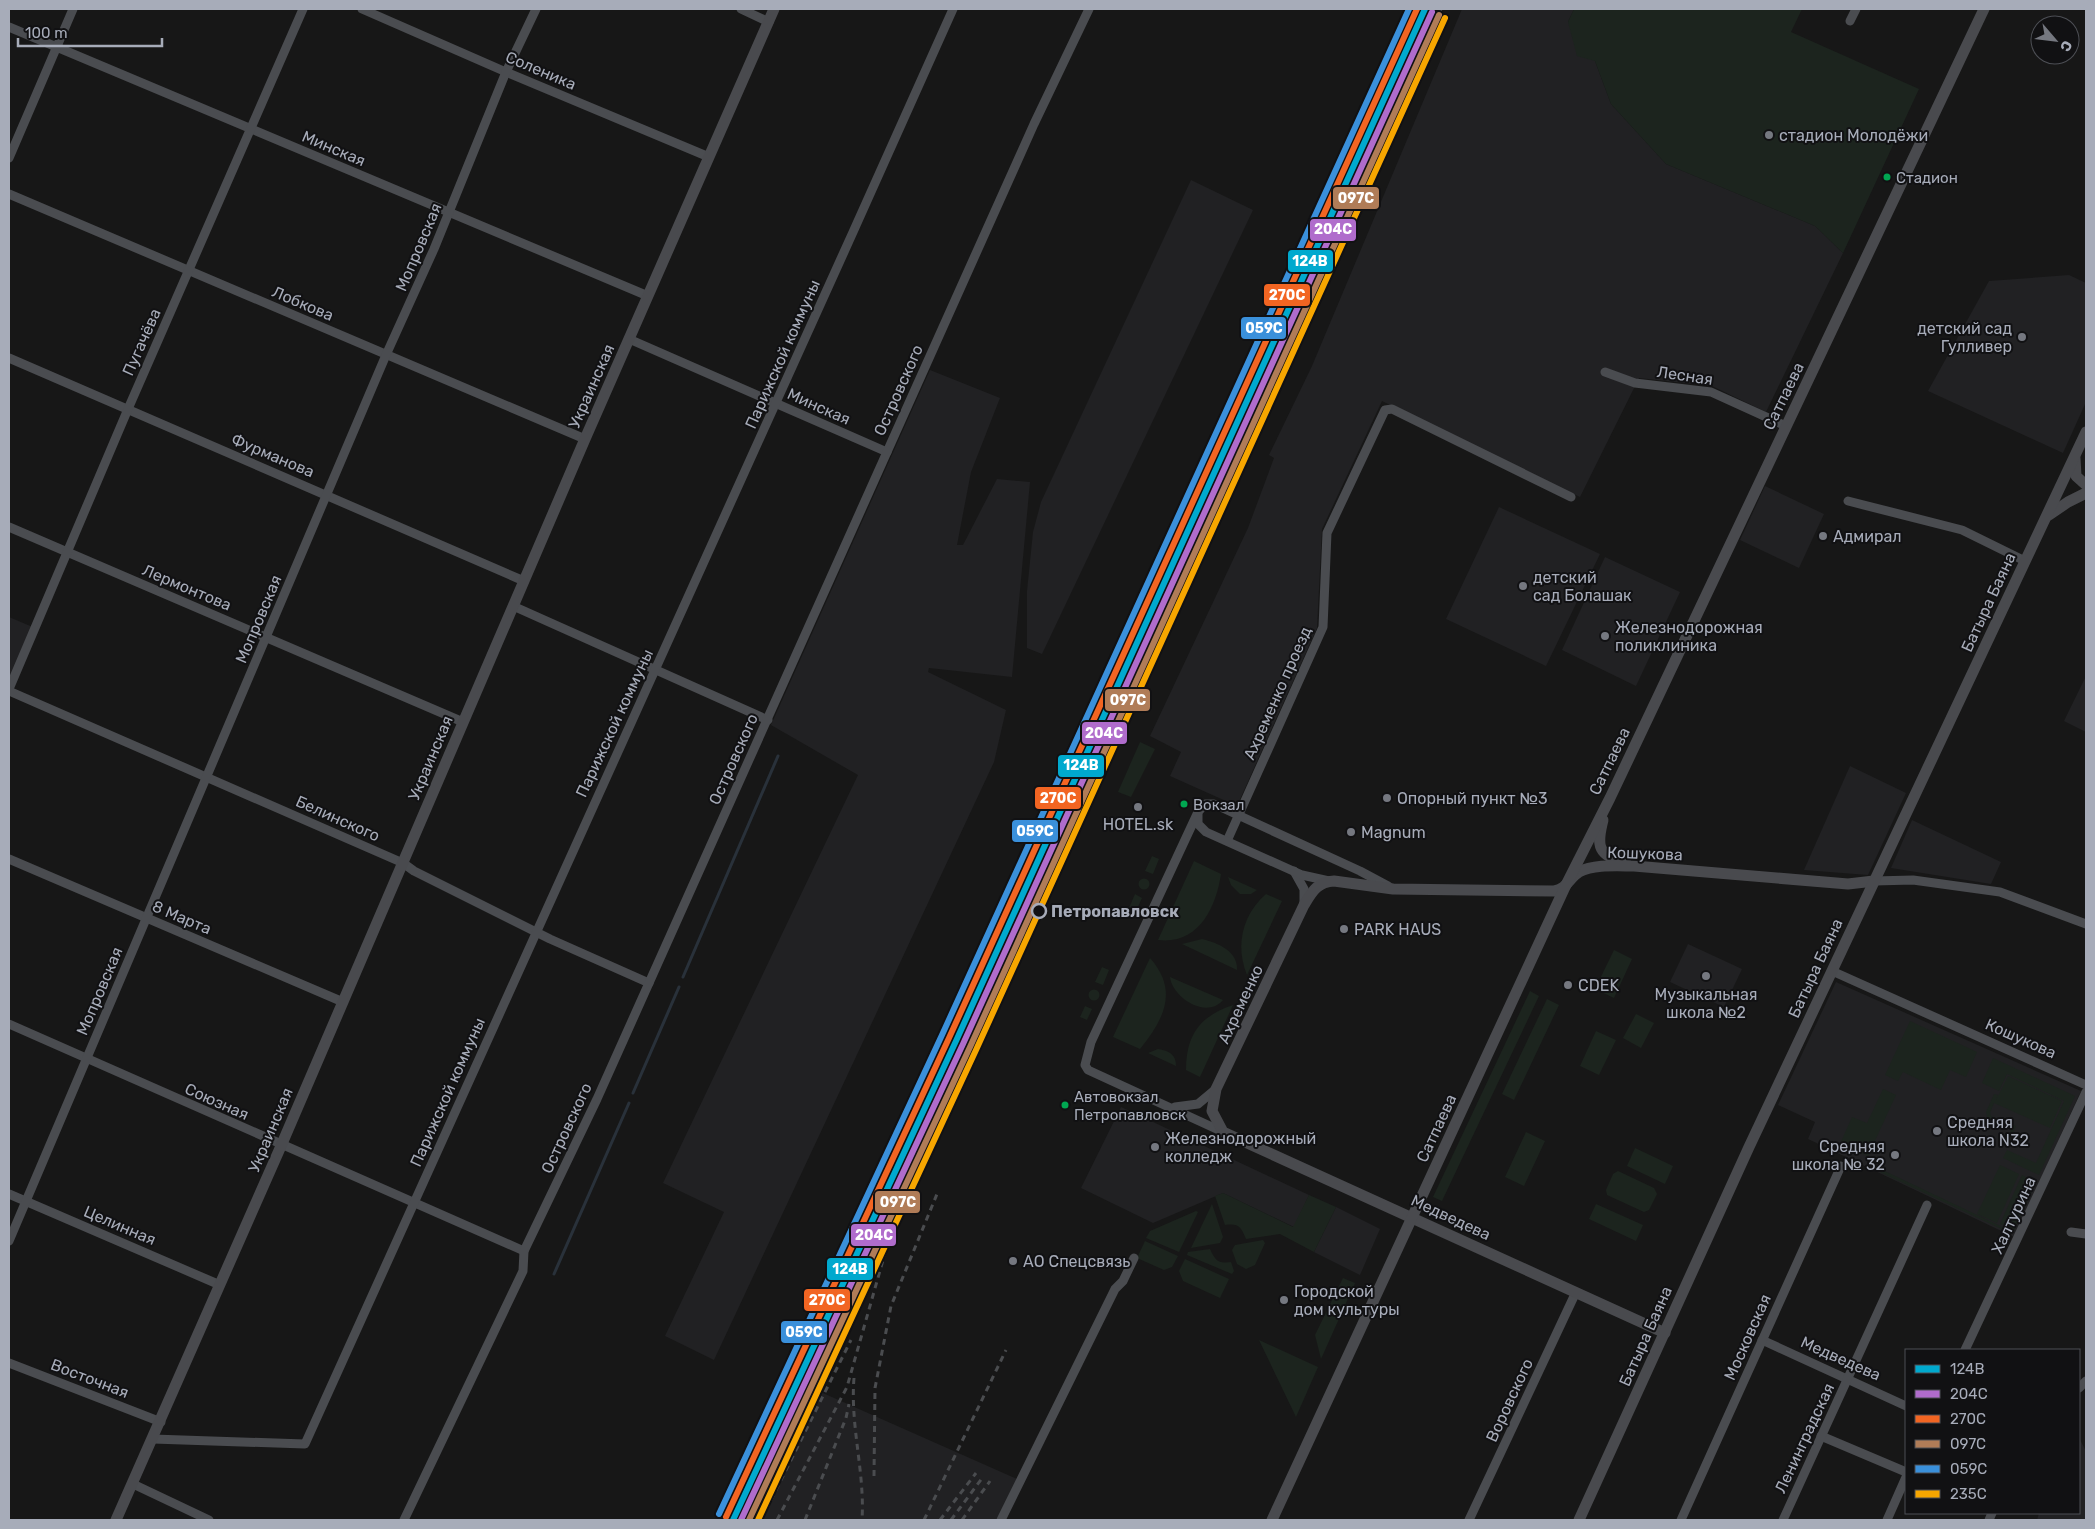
<svg xmlns="http://www.w3.org/2000/svg" width="2095" height="1529" font-family="Rubik,sans-serif">
<style>
.built{fill:#212123}
.green{fill:#1c241e}
.lines{fill:none;stroke-linecap:round;stroke-linejoin:round}
.stream{stroke:#29313a;stroke-width:3}
.street{stroke:#4a4c50;stroke-width:9}
.secondary{stroke:#494a4e;stroke-width:11}
.rail{stroke:#4a4c4f;stroke-width:3;stroke-dasharray:6 5;stroke-linecap:butt}
.rail-1-casing{stroke:#111113;stroke-width:10}
.rail-2-casing{stroke:#111113;stroke-width:10}
.rail-3-casing{stroke:#111113;stroke-width:10}
.rail-4-casing{stroke:#111113;stroke-width:10}
.rail-5-casing{stroke:#111113;stroke-width:10}
.rail-6-casing{stroke:#111113;stroke-width:10}
.rail-1{stroke:#00a9ce;stroke-width:6}
.rail-2{stroke:#b06ccc;stroke-width:6}
.rail-3{stroke:#f26522;stroke-width:6}
.rail-4{stroke:#b07c57;stroke-width:6}
.rail-5{stroke:#3a90db;stroke-width:6}
.rail-6{stroke:#f7a600;stroke-width:6}
.poi-dot{fill:#757880;stroke:#111113;stroke-width:2}
.bus-dot{fill:#00a651;stroke:#111113;stroke-width:2}
.stop-dot{fill:#111113;stroke:#a7acb9;stroke-width:2.5}
.labels{text-anchor:middle;stroke-width:4;stroke-linejoin:round;paint-order:stroke}
.bus-label{font-size:15px;fill:#a7acb9;stroke:#111113;text-anchor:start}
.street-label{font-size:16px;fill:#a7acb9;stroke:#111113}
.poi-label{font-size:16px;fill:#a7acb9;stroke:#111113;text-anchor:start}
.stop-label{font-size:16px;font-weight:bold;fill:#a7acb9;stroke:#111113;text-anchor:start}
.line-badge{stroke:#111113;stroke-width:2}
.badge-label{font-size:14px;text-anchor:middle;font-weight:bold;fill:#fff}
</style>
<rect width="100%" height="100%" fill="#171717"/>
<g class="built">
<path d="M 1462,9 L 1574,9 L 1568,22 L 1595,61 L 1611,104 L 1666,164 L 1815,226 L 1843,253 L 1766,412 L 1712,386 L 1639,378 L 1580,497 L 1382,401 L 1322,529 L 1317,628 L 1237,806 L 1170,776 L 1181,752 L 1150,736 L 1248,528 L 1274,458 L 1269,455 L 1312,366 Z"/>
<path d="M 1191,180 L 1253,210 L 1042,654 L 1027,648 L 1027,591 L 1033,532 L 1041,502 Z"/>
<path d="M 2069,275 L 2086,283 L 2086,402 L 2063,453 L 1928,391 L 1989,281 Z"/>
<path d="M 930,370 L 1000,398 L 971,472 L 957,545 L 963,545 L 997,479 L 1030,482 L 1012,677 L 929,668 L 928,672 L 1006,710 L 994,762 L 714,1360 L 665,1336 L 724,1212 L 663,1183 L 858,775 L 771,725 Z"/>
<path d="M 1765,486 L 1824,514 L 1799,568 L 1740,540 Z"/>
<path d="M 1499,507 L 1600,554 L 1546,666 L 1446,619 Z"/>
<path d="M 1605,557 L 1680,592 L 1636,686 L 1562,650 Z"/>
<path d="M 9,617 L 35,628 L 9,689 Z"/>
<path d="M 2086,676 L 2086,732 L 2064,721 Z"/>
<path d="M 1850,766 L 1906,793 L 1868,875 L 1804,870 Z"/>
<path d="M 1912,820 L 2001,862 L 1991,884 L 1891,868 Z"/>
<path d="M 1688,944 L 1742,969 L 1724,1007 L 1670,982 Z"/>
<path d="M 1836,982 L 2081,1091 L 2014,1237 L 1808,1139 L 1815,1122 L 1778,1105 Z"/>
<path d="M 1121,1107 L 1309,1195 L 1294,1227 L 1223,1193 L 1153,1223 L 1081,1188 Z"/>
<path d="M 1336,1207 L 1380,1229 L 1360,1275 L 1314,1252 Z"/>
<path d="M 816,1390 L 1017,1479 L 996,1520 L 759,1520 Z"/>
<path d="M 2079,1438 L 2086,1451 L 2086,1520 L 2037,1520 L 2039,1513 L 2079,1513 Z"/>
</g>
<g class="green">
<path d="M 1574,9 L 1802,9 L 1791,32 L 1919,89 L 1843,253 L 1815,226 L 1666,164 L 1611,104 L 1595,61 L 1577,56 L 1568,22 Z"/>
<path d="M 1140,742 L 1155,749 L 1131,797 L 1118,792 Z"/>
<path d="M 1152,856 L 1159,859 L 1153,874 L 1145,871 Z"/>
<path d="M 1194,861 L 1221,874 C 1216,908 1198,945 1158,940 Z"/>
<path d="M 1228,877 L 1257,890 L 1251,894 L 1240,894 L 1231,885 Z"/>
<circle cx="1144" cy="884" r="5.5"/>
<path d="M 1135,894 L 1142,898 L 1136,911 L 1129,908 Z"/>
<path d="M 1266,894 L 1282,901 L 1247,975 C 1235,946 1242,915 1266,894 Z"/>
<path d="M 1202,939 C 1218,943 1238,951 1237,970 L 1182,944 Z"/>
<path d="M 1614,950 L 1632,959 L 1614,998 L 1595,989 Z"/>
<path d="M 1150,958 C 1179,991 1164,1019 1140,1049 L 1113,1037 Z"/>
<path d="M 1102,967 L 1109,970 L 1103,985 L 1095,982 Z"/>
<path d="M 1170,977 L 1223,1000 C 1206,1020 1172,997 1170,977 Z"/>
<circle cx="1094" cy="995" r="5.5"/>
<path d="M 1530,991 L 1539,996 L 1442,1201 L 1433,1197 Z"/>
<path d="M 1547,999 L 1559,1005 L 1514,1100 L 1502,1094 Z"/>
<path d="M 1233,1005 L 1200,1077 L 1186,1070 C 1186,1035 1200,1016 1233,1005 Z"/>
<path d="M 1085,1006 L 1092,1009 L 1087,1020 L 1080,1017 Z"/>
<path d="M 1636,1014 L 1654,1023 L 1641,1048 L 1623,1038 Z"/>
<path d="M 1910,1021 L 1977,1052 L 1966,1077 L 1950,1070 L 1941,1090 L 1903,1072 L 1898,1081 L 1885,1075 Z"/>
<path d="M 1596,1031 L 1616,1040 L 1599,1075 L 1580,1066 Z"/>
<path d="M 1158,1049 C 1169,1051 1176,1054 1176,1066 L 1148,1053 Z"/>
<path d="M 1993,1058 L 2075,1096 L 2039,1175 L 2003,1158 L 2007,1150 L 2036,1163 L 2064,1101 L 2007,1074 L 1999,1091 L 1982,1083 Z"/>
<path d="M 2008,1076 L 2062,1101 L 2050,1128 L 1994,1103 L 1990,1113 L 1991,1116 L 2016,1126 L 2007,1145 L 2005,1143 L 2012,1128 L 1987,1117 L 1986,1112 L 1994,1094 L 1998,1095 L 1996,1100 Z"/>
<path d="M 1883,1089 L 1896,1095 L 1868,1156 L 1840,1144 L 1852,1117 L 1867,1123 Z"/>
<path d="M 1526,1132 L 1545,1141 L 1524,1186 L 1505,1177 Z"/>
<path d="M 1635,1148 L 1673,1166 L 1665,1184 L 1627,1166 Z"/>
<path d="M 1872,1165 L 2013,1232 L 2012,1234 L 1871,1168 Z"/>
<path d="M 2000,1165 L 2019,1174 L 1997,1223 L 1977,1214 Z"/>
<path d="M 1618,1171 L 1654,1188 L 1657,1194 L 1649,1210 L 1644,1212 L 1607,1195 L 1606,1190 L 1613,1174 Z"/>
<path d="M 2022,1175 L 2036,1182 L 2014,1231 L 2000,1224 Z"/>
<path d="M 1223,1193 L 1293,1227 L 1309,1195 L 1336,1207 L 1314,1252 L 1280,1234 L 1246,1239 C 1241,1227 1239,1223 1225,1225 L 1215,1196 Z"/>
<path d="M 1212,1204 L 1223,1237 L 1220,1243 L 1191,1248 Z"/>
<path d="M 1596,1204 L 1643,1225 L 1636,1241 L 1589,1219 Z"/>
<path d="M 1196,1211 L 1198,1212 L 1179,1252 L 1146,1238 L 1150,1231 Z"/>
<path d="M 1263,1240 L 1265,1243 L 1255,1265 L 1246,1269 L 1237,1264 L 1232,1250 L 1235,1245 Z"/>
<path d="M 1145,1241 L 1178,1256 L 1172,1267 L 1164,1270 L 1137,1258 Z"/>
<path d="M 1210,1249 C 1215,1260 1218,1264 1231,1262 L 1234,1271 L 1232,1274 L 1187,1255 L 1188,1252 Z"/>
<path d="M 1185,1259 L 1229,1279 L 1220,1298 L 1183,1281 L 1179,1271 Z"/>
<path d="M 1343,1278 L 1355,1283 L 1321,1359 L 1315,1335 Z"/>
<path d="M 1259,1340 L 1318,1367 L 1296,1417 Z"/>
</g>
<g class="lines">
<g class="stream">
<path d="M 683,977 L 778,756"/>
<path d="M 633,1093 L 679,987"/>
<path d="M 554,1274 L 629,1103"/>
</g>
<g class="street">
<path d="M 362,9 L 506,72 L 709,157"/>
<path d="M 741,9 L 769,22"/>
<path d="M 1850,21 L 1856,9"/>
<path d="M 9,27 L 648,296"/>
<path d="M 9,158 L 73,9"/>
<path d="M 9,194 L 585,439"/>
<path d="M 629,339 L 887,452"/>
<path d="M 9,358 L 524,581"/>
<path d="M 1605,372 L 1635,383 L 1711,392 L 1786,426"/>
<path d="M 1848,501 L 1962,530 L 2025,561"/>
<path d="M 9,527 L 463,722"/>
<path d="M 513,606 L 768,720"/>
<path d="M 9,689 L 128,409 L 303,9"/>
<path d="M 9,691 L 403,863 L 414,871 L 550,939 L 649,983"/>
<path d="M 1198,812 L 1091,1042 L 1085,1065 L 1088,1070 L 1223,1132"/>
<path d="M 1227,841 L 1323,627 L 1327,533 L 1385,410 L 1392,409 L 1571,497"/>
<path d="M 9,859 L 343,1002"/>
<path d="M 1294,871 L 1304,889 L 1304,905"/>
<path d="M 1329,881 L 1302,875 L 1206,832 L 1198,824 L 1198,812 L 1205,804 L 1214,804 L 1360,871 L 1388,886"/>
<path d="M 1874,881 L 1913,880 L 2000,892 L 2086,924"/>
<path d="M 1832,971 L 2086,1085"/>
<path d="M 9,1024 L 524,1251"/>
<path d="M 1175,1107 L 1198,1104 L 1216,1089"/>
<path d="M 9,1194 L 220,1285"/>
<path d="M 2071,1232 L 2086,1234"/>
<path d="M 9,1241 L 386,355 L 434,249 L 506,72 L 536,9"/>
<path d="M 1762,1340 L 1906,1406"/>
<path d="M 1965,1350 L 2086,1092"/>
<path d="M 9,1363 L 161,1422"/>
<path d="M 2079,1388 L 2086,1381"/>
<path d="M 1821,1436 L 1906,1472"/>
<path d="M 153,1439 L 305,1444 C 521,965 739,488 953,9"/>
<path d="M 133,1484 L 209,1520"/>
<path d="M 404,1520 L 523,1271 L 524,1251 L 597,1099 L 1034,124 L 1089,9"/>
<path d="M 1001,1520 L 1115,1289 L 1123,1281 L 1134,1258"/>
<path d="M 1469,1520 L 1576,1292"/>
<path d="M 1681,1520 L 1841,1166"/>
<path d="M 1783,1520 L 1927,1205"/>
<path d="M 1887,1520 L 1906,1477"/>
<path d="M 1989,1520 L 1992,1513"/>
</g>
<g class="secondary">
<path d="M 2075,458 L 2076,476 L 2086,485"/>
<path d="M 2049,515 L 2068,502 L 2086,493"/>
<path d="M 1603,820 C 1596,847 1598,855 1626,863"/>
<path d="M 1665,1333 L 1223,1132 L 1212,1111 L 1216,1089 L 1304,905 C 1312,892 1317,882 1334,881 L 1393,889 L 1554,891 C 1567,889 1569,878 1579,872 C 1594,864 1618,866 1634,866 L 1848,884 L 1874,881"/>
<path d="M 116,1520 L 281,1146 L 585,439 L 774,9"/>
<path d="M 1272,1520 L 1565,887 L 1610,798 L 1984,9"/>
<path d="M 1579,1520 L 1749,1147 L 2086,432"/>
</g>
<g class="rail">
<path d="M 1352,203 L 1441,9"/>
<path d="M 854,1378 C 850,1426 865,1472 862,1520"/>
<path d="M 785,1425 L 1351,189"/>
<path d="M 874,1476 L 875,1388 L 891,1306 L 937,1194"/>
<path d="M 760,1510 L 775,1467"/>
<path d="M 761,1520 L 851,1340"/>
<path d="M 777,1520 L 847,1387 L 887,1246"/>
<path d="M 805,1520 L 846,1418 L 849,1404"/>
<path d="M 924,1520 L 1006,1350"/>
<path d="M 940,1520 L 976,1473"/>
<path d="M 951,1520 L 983,1477"/>
<path d="M 962,1520 L 990,1481"/>
</g>
<defs>
<path id="rail-1" d="M 733,1520 L 956,1041 L 1425,9"/>
<path id="rail-2" d="M 741,1520 L 963,1044 L 1432,12"/>
<path id="rail-3" d="M 726,1517 L 949,1038 L 1417,9"/>
<path id="rail-4" d="M 749,1520 L 970,1047 L 1439,15"/>
<path id="rail-5" d="M 719,1514 L 942,1035 L 1409,9"/>
<path id="rail-6" d="M 758,1520 L 976,1050 L 1445,18"/>
</defs>
<use href="#rail-1" class="rail-1-casing"/>
<use href="#rail-2" class="rail-2-casing"/>
<use href="#rail-3" class="rail-3-casing"/>
<use href="#rail-4" class="rail-4-casing"/>
<use href="#rail-5" class="rail-5-casing"/>
<use href="#rail-6" class="rail-6-casing"/>
<use href="#rail-1" class="rail-1"/>
<use href="#rail-2" class="rail-2"/>
<use href="#rail-3" class="rail-3"/>
<use href="#rail-4" class="rail-4"/>
<use href="#rail-5" class="rail-5"/>
<use href="#rail-6" class="rail-6"/>
</g>
<g class="poi-dot">
<circle cx="1769" cy="135" r="5"/>
<circle cx="2022" cy="337" r="5"/>
<circle cx="1823" cy="536" r="5"/>
<circle cx="1523" cy="586" r="5"/>
<circle cx="1605" cy="636" r="5"/>
<circle cx="1387" cy="798" r="5"/>
<circle cx="1138" cy="807" r="5"/>
<circle cx="1351" cy="832" r="5"/>
<circle cx="1344" cy="929" r="5"/>
<circle cx="1706" cy="976" r="5"/>
<circle cx="1568" cy="985" r="5"/>
<circle cx="1937" cy="1131" r="5"/>
<circle cx="1155" cy="1147" r="5"/>
<circle cx="1895" cy="1155" r="5"/>
<circle cx="1013" cy="1261" r="5"/>
<circle cx="1284" cy="1300" r="5"/>
</g>
<g class="bus-dot">
<circle cx="1887" cy="177" r="4.5"/>
<circle cx="1184" cy="804" r="4.5"/>
<circle cx="1065" cy="1105" r="4.5"/>
</g>
<circle class="stop-dot" cx="1039" cy="911" r="7"/>
<g class="labels">
<g class="bus-label">
<text x="1896" y="183">Стадион</text>
<text x="1193" y="810">Вокзал</text>
<text x="1074" y="1102">Автовокзал<tspan x="1074" dy="18">Петропавловск</tspan></text>
</g>
<g class="street-label">
<text transform="translate(541 70) rotate(23)" y="6">Соленика</text>
<text transform="translate(334 148) rotate(23)" y="6">Минская</text>
<text transform="translate(418 247) rotate(-67)" y="6">Мопровская</text>
<text transform="translate(303 303) rotate(23)" y="6">Лобкова</text>
<text transform="translate(141 342) rotate(-66)" y="6">Пугачёва</text>
<text transform="translate(782 354) rotate(-66)" y="6">Парижской коммуны</text>
<text transform="translate(1685 375) rotate(8)" y="6">Лесная</text>
<text transform="translate(591 386) rotate(-66)" y="6">Украинская</text>
<text transform="translate(898 390) rotate(-66)" y="6">Островского</text>
<text transform="translate(1783 396) rotate(-64)" y="6">Сатпаева</text>
<text transform="translate(819 406) rotate(24)" y="6">Минская</text>
<text transform="translate(273 455) rotate(23)" y="6">Фурманова</text>
<text transform="translate(187 587) rotate(23)" y="6">Лермонтова</text>
<text transform="translate(1988 602) rotate(-65)" y="6">Батыра Баяна</text>
<text transform="translate(258 619) rotate(-67)" y="6">Мопровская</text>
<text transform="translate(1277 693) rotate(-66)" y="6">Ахременко проезд</text>
<text transform="translate(614 723) rotate(-65)" y="6">Парижской коммуны</text>
<text transform="translate(430 758) rotate(-67)" y="6">Украинская</text>
<text transform="translate(733 759) rotate(-66)" y="6">Островского</text>
<text transform="translate(1609 761) rotate(-64)" y="6">Сатпаева</text>
<text transform="translate(338 818) rotate(24)" y="6">Белинского</text>
<text transform="translate(1645 853) rotate(2)" y="6">Кошукова</text>
<text transform="translate(182 917) rotate(23)" y="6">8 Марта</text>
<text transform="translate(1815 968) rotate(-65)" y="6">Батыра Баяна</text>
<text transform="translate(99 991) rotate(-67)" y="6">Мопровская</text>
<text transform="translate(1240 1004) rotate(-65)" y="6">Ахременко</text>
<text transform="translate(2021 1038) rotate(24)" y="6">Кошукова</text>
<text transform="translate(447 1092) rotate(-66)" y="6">Парижской коммуны</text>
<text transform="translate(217 1101) rotate(24)" y="6">Союзная</text>
<text transform="translate(566 1128) rotate(-65)" y="6">Островского</text>
<text transform="translate(1436 1128) rotate(-65)" y="6">Сатпаева</text>
<text transform="translate(270 1130) rotate(-67)" y="6">Украинская</text>
<text transform="translate(2013 1215) rotate(-65)" y="6">Халтурина</text>
<text transform="translate(1451 1217) rotate(25)" y="6">Медведева</text>
<text transform="translate(120 1225) rotate(23)" y="6">Целинная</text>
<text transform="translate(1645 1336) rotate(-66)" y="6">Батыра Баяна</text>
<text transform="translate(1747 1337) rotate(-66)" y="6">Московская</text>
<text transform="translate(1841 1358) rotate(24)" y="6">Медведева</text>
<text transform="translate(90 1378) rotate(21)" y="6">Восточная</text>
<text transform="translate(1509 1400) rotate(-65)" y="6">Воровского</text>
<text transform="translate(1804 1438) rotate(-65)" y="6">Ленинградская</text>
</g>
<g class="poi-label">
<text x="1779" y="141">стадион Молодёжи</text>
<text x="2012" y="334" text-anchor="end">детский сад<tspan x="2012" dy="18">Гулливер</tspan></text>
<text x="1833" y="542">Адмирал</text>
<text x="1533" y="583">детский<tspan x="1533" dy="18">сад Болашак</tspan></text>
<text x="1615" y="633">Железнодорожная<tspan x="1615" dy="18">поликлиника</tspan></text>
<text x="1397" y="804">Опорный пункт №3</text>
<text x="1138" y="830" text-anchor="middle">HOTEL.sk</text>
<text x="1361" y="838">Magnum</text>
<text x="1354" y="935">PARK HAUS</text>
<text x="1578" y="991">CDEK</text>
<text x="1706" y="1000" text-anchor="middle">Музыкальная<tspan x="1706" dy="18">школа №2</tspan></text>
<text x="1947" y="1128">Средняя<tspan x="1947" dy="18">школа N32</tspan></text>
<text x="1165" y="1144">Железнодорожный<tspan x="1165" dy="18">колледж</tspan></text>
<text x="1885" y="1152" text-anchor="end">Средняя<tspan x="1885" dy="18">школа № 32</tspan></text>
<text x="1023" y="1267">АО Спецсвязь</text>
<text x="1294" y="1297">Городской<tspan x="1294" dy="18">дом культуры</tspan></text>
</g>
<g class="stop-label">
<text x="1051" y="917">Петропавловск</text>
</g>
</g>
<g class="line-badge">
<rect x="1332" y="186" width="48" height="24" rx="5" fill="#b07c57"/>
<rect x="1309" y="218" width="48" height="24" rx="5" fill="#b06ccc"/>
<rect x="1287" y="249" width="47" height="24" rx="5" fill="#00a9ce"/>
<rect x="1263" y="283" width="48" height="24" rx="5" fill="#f26522"/>
<rect x="1240" y="316" width="47" height="24" rx="5" fill="#3a90db"/>
<rect x="1104" y="688" width="47" height="24" rx="5" fill="#b07c57"/>
<rect x="1081" y="721" width="47" height="24" rx="5" fill="#b06ccc"/>
<rect x="1057" y="754" width="48" height="24" rx="5" fill="#00a9ce"/>
<rect x="1034" y="786" width="48" height="24" rx="5" fill="#f26522"/>
<rect x="1011" y="819" width="48" height="24" rx="5" fill="#3a90db"/>
<rect x="874" y="1190" width="47" height="24" rx="5" fill="#b07c57"/>
<rect x="850" y="1223" width="47" height="24" rx="5" fill="#b06ccc"/>
<rect x="826" y="1257" width="48" height="24" rx="5" fill="#00a9ce"/>
<rect x="803" y="1288" width="48" height="24" rx="5" fill="#f26522"/>
<rect x="780" y="1320" width="48" height="24" rx="5" fill="#3a90db"/>
</g>
<g class="badge-label">
<text x="1356" y="203">097С</text>
<text x="1333" y="234">204С</text>
<text x="1310" y="266">124В</text>
<text x="1287" y="300">270С</text>
<text x="1264" y="333">059С</text>
<text x="1128" y="705">097С</text>
<text x="1104" y="738">204С</text>
<text x="1081" y="770">124В</text>
<text x="1058" y="803">270С</text>
<text x="1035" y="836">059С</text>
<text x="898" y="1207">097С</text>
<text x="874" y="1240">204С</text>
<text x="850" y="1274">124В</text>
<text x="827" y="1305">270С</text>
<text x="804" y="1337">059С</text>
</g>
<rect width="2095" height="1529" fill="none" stroke="#a7acb9" stroke-width="20"/>
<rect x="1905" y="1349" width="175" height="165" fill="#111113" stroke="#4d4f55"/>
<rect x="1915" y="1365" width="25" height="8" fill="#00a9ce" stroke="#4d4f55"/>
<text x="1950" y="1374" font-size="15" fill="#a7acb9">124В</text>
<rect x="1915" y="1390" width="25" height="8" fill="#b06ccc" stroke="#4d4f55"/>
<text x="1950" y="1399" font-size="15" fill="#a7acb9">204С</text>
<rect x="1915" y="1415" width="25" height="8" fill="#f26522" stroke="#4d4f55"/>
<text x="1950" y="1424" font-size="15" fill="#a7acb9">270С</text>
<rect x="1915" y="1440" width="25" height="8" fill="#b07c57" stroke="#4d4f55"/>
<text x="1950" y="1449" font-size="15" fill="#a7acb9">097С</text>
<rect x="1915" y="1465" width="25" height="8" fill="#3a90db" stroke="#4d4f55"/>
<text x="1950" y="1474" font-size="15" fill="#a7acb9">059С</text>
<rect x="1915" y="1490" width="25" height="8" fill="#f7a600" stroke="#4d4f55"/>
<text x="1950" y="1499" font-size="15" fill="#a7acb9">235С</text>
<g transform="translate(2055 40) rotate(118)"><circle r="24" fill="#111113" stroke="#4d4f55"/>
<path d="M0-4L9 19L0 12L-9 19Z" fill="#757880"/>
<text y="-8" font-size="14" font-weight="bold" text-anchor="middle" fill="#a7acb9">С</text>
</g>
<path d="M18 38v8h144v-8" fill="none" stroke="#a7acb9" stroke-width="2.5"/>
<text x="25" y="38" font-size="15" fill="#a7acb9" stroke="#111113" stroke-width="4" paint-order="stroke">100 m</text>
</svg>
